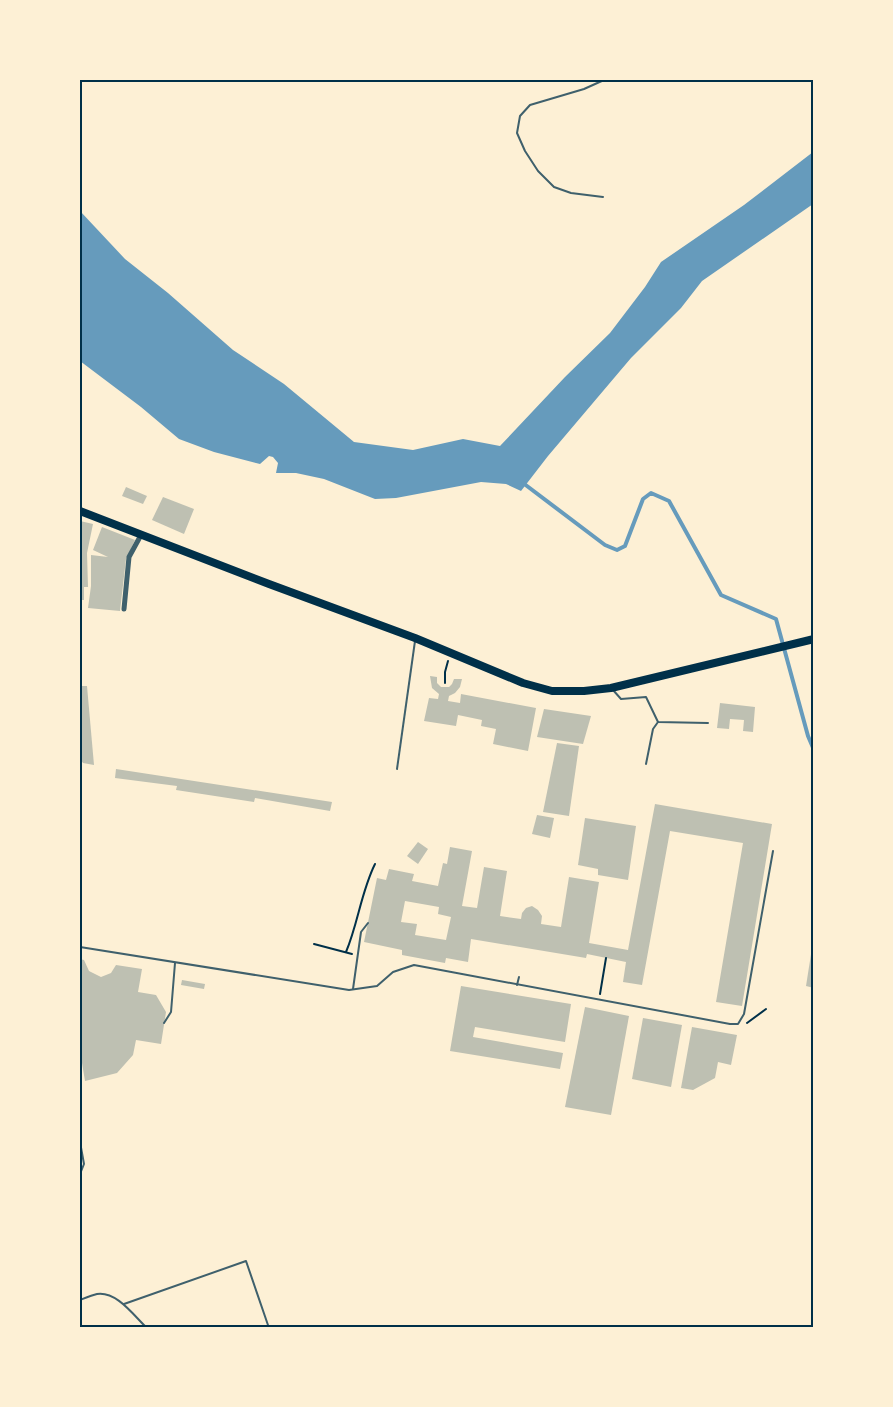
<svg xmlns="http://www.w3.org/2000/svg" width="893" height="1407" font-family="'PT Sans Narrow',sans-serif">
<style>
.water{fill:#669bbc}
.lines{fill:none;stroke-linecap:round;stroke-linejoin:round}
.stream{stroke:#669bbc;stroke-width:4}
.building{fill:#bec0b2;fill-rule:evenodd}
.path{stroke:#003049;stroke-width:2}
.service{stroke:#3f606c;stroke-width:2}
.minor{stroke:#3f606c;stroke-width:5}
.primary{stroke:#003049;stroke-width:8}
.neatline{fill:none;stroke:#003049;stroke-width:2}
</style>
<rect width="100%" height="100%" fill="#fdf0d5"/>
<path class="water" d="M 813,152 L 813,204 L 702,281 L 681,308 L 631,358 L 548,456 L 521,491 L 506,484 L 481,482 L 396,498 L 375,499 L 324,479 L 296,473 L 276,473 L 278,463 L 273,457 L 269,456 L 260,464 L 214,452 L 179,439 L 141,407 L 80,361 L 80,211 L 125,259 L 168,293 L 233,350 L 284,384 L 354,442 L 413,450 L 463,439 L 500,446 L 565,377 L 610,333 L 645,287 L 661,262 L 744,205 Z"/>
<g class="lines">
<path class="stream" d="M 523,483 L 605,545 L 617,550 L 625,546 L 643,499 L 651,493 L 669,501 L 721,595 L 776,619 L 808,736 L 814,750"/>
</g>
<g class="building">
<path d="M 126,487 L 147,496 L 143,504 L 122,496 Z"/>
<path d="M 163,497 L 194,509 L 184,534 L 152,520 Z"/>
<path d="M 80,521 L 93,524 L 87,553 L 88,587 L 84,587 L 84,600 L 80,600 Z"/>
<path d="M 102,527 L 135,540 L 126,559 L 120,611 L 88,608 L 91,586 L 91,555 L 108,557 L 93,550 Z"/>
<path d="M 430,676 L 437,677 L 437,683 L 441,687 L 449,687 L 452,684 L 454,679 L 462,679 L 460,687 L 455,693 L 449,696 L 448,701 L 460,703 L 461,694 L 536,708 L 528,751 L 493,744 L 496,729 L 481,726 L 482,720 L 458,715 L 456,726 L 424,721 L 429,698 L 438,699 L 439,694 L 432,688 Z"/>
<path d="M 80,686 L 87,686 L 94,765 L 83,763 L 80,759 Z"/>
<path d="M 720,703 L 755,707 L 753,732 L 743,731 L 744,720 L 730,719 L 729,729 L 717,728 Z"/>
<path d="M 544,709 L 591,716 L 583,744 L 537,737 Z"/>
<path d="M 557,743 L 579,746 L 569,816 L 543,812 Z"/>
<path d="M 116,769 L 332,802 L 330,811 L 255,798 L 254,802 L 176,790 L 177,786 L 115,778 Z"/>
<path d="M 655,804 L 772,824 L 742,1006 L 716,1002 L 743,843 L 670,831 L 642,985 L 623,982 L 626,962 L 587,954 L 586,958 L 471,939 L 468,962 L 446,958 L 445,963 L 402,955 L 402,950 L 364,942 L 377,878 L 386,880 L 389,869 L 414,874 L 412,881 L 438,886 L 443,863 L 447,864 L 450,847 L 472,851 L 462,906 L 477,908 L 484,867 L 507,871 L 500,916 L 521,919 L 522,913 L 526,908 L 532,906 L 538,910 L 542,916 L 541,924 L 561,927 L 569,877 L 599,882 L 589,943 L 628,950 ZM 405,901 L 439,907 L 438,914 L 451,917 L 446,940 L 415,935 L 417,924 L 401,922 Z"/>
<path d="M 537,815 L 554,818 L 550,838 L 532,834 Z"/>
<path d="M 585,818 L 636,826 L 628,880 L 598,875 L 598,869 L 578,865 Z"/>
<path d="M 418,842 L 428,849 L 418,864 L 407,856 Z"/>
<path d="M 812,948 L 814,948 L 814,988 L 806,986 Z"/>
<path d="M 80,959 L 84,960 L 89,971 L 101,977 L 111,973 L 116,965 L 142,969 L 138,992 L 156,995 L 166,1012 L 161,1044 L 136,1040 L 133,1055 L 117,1073 L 85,1081 L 82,1063 L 80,1061 Z"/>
<path d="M 182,980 L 205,984 L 204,989 L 181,985 Z"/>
<path d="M 461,986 L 571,1004 L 565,1042 L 475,1027 L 473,1037 L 563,1053 L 560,1069 L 450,1051 Z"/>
<path d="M 585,1007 L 629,1016 L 611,1115 L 565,1107 Z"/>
<path d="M 643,1018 L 682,1025 L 671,1087 L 632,1079 Z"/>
<path d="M 692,1027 L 737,1035 L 731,1065 L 718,1062 L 715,1078 L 693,1090 L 681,1088 Z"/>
</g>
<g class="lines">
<g class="path">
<path d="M 445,683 L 445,672 L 448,661"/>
<path d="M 314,944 L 352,954"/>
<path d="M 346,952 C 358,924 361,892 375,864"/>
<path d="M 600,994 L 606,958"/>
<path d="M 747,1023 L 766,1009"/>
</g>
<g class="service">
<path d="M 603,197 L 571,193 L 554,187 L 538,171 L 525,151 L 517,133 L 520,116 L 530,105 L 584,89 L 604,80"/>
<path d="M 613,690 L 621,699 L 646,697 L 658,722 L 708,723"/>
<path d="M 646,764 L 653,729 L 658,722"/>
<path d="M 397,769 L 415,641"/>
<path d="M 80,947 L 349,990 L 377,986 L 393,972 L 414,965 L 730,1024 L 738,1024 L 744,1014 L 773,851"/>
<path d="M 517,985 L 519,977"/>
<path d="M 353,989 L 361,932 L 368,923"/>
<path d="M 164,1023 L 171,1012 L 175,963"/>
<path d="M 80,1142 L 84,1164 L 80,1174"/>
<path d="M 80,1300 C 85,1298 92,1295 97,1294 C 117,1291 134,1316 147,1328"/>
<path d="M 124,1304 L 246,1261 L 269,1328"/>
</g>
<path class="minor" d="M 124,609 L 129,557 L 141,535"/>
<path class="primary" d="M 80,511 L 269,584 L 415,638 L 523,683 L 552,691 L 584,691 L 611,688 L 814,639"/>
</g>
<rect width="893" height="1407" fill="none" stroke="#fdf0d5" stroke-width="162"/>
<rect x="81" y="81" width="731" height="1245" class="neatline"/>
</svg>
